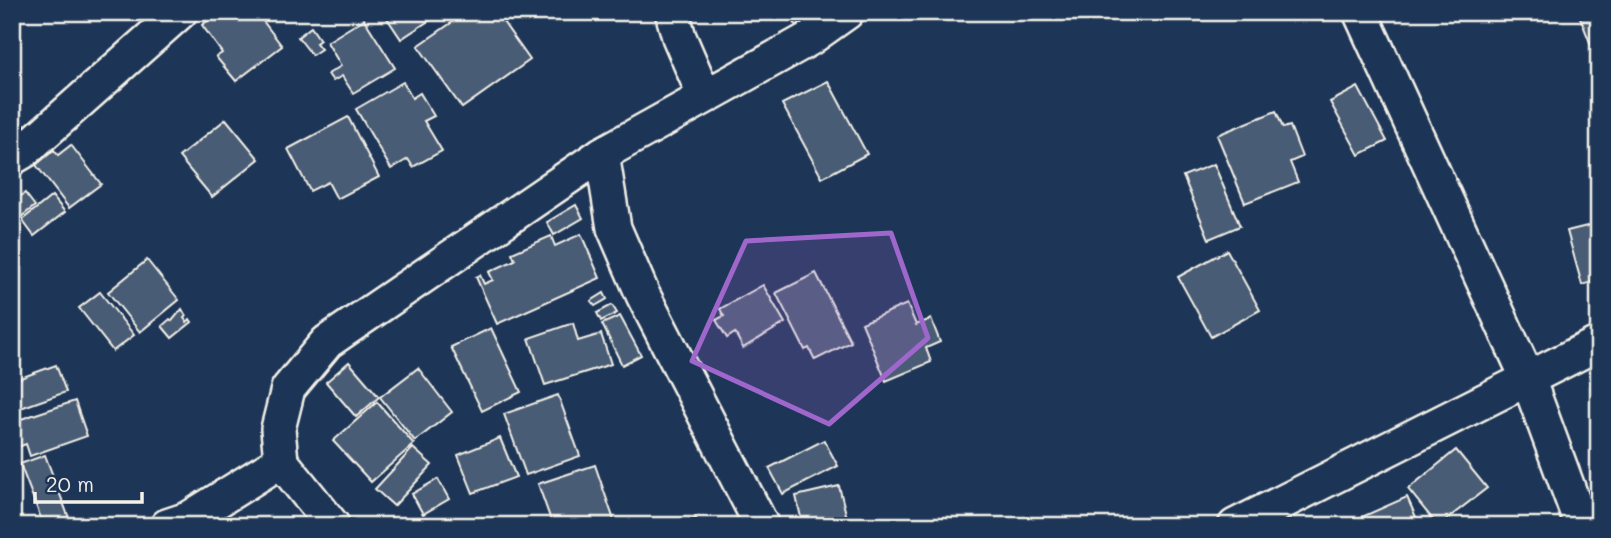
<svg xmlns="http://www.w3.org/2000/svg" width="1611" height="538" font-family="Mali,sans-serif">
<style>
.building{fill:#485b74;stroke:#f4f1e8;stroke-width:2}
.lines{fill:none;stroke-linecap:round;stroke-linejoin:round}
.minor-casing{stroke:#f4f1e8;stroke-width:38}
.minor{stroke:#1d3557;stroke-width:33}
.marked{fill:#9f67cb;fill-opacity:0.2;stroke:#9f67cb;stroke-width:5;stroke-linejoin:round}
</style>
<rect width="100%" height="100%" fill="#1d3557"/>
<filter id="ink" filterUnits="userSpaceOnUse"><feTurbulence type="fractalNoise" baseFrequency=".0143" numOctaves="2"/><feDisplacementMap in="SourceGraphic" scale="14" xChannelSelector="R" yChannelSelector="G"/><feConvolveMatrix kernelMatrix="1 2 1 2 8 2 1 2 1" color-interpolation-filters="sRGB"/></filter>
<g filter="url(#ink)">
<g class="building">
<path d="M 219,12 L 256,12 L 282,46 L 236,81 L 216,57 L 222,53 L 202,25 Z"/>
<path d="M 383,12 L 433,12 L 436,16 L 401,39 Z"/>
<path d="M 467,12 L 496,12 L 530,60 L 462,108 L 418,46 Z"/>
<path d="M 786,12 L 815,12 L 797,26 Z"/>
<path d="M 1578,12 L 1599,12 L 1599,42 L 1591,45 Z"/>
<path d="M 364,19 L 395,68 L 353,93 L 342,76 L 333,81 L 328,74 L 341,66 L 327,42 Z"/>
<path d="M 311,27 L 320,40 L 316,43 L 321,49 L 312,55 L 298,37 Z"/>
<path d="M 828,81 L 867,154 L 822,178 L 782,104 Z"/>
<path d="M 403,82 L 412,98 L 420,93 L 434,116 L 424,121 L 442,151 L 413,167 L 408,159 L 391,169 L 356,109 Z"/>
<path d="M 1358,87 L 1387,141 L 1359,155 L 1330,102 Z"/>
<path d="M 1276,111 L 1283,128 L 1290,126 L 1302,157 L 1290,162 L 1298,182 L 1245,203 L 1217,135 Z"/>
<path d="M 348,117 L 379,177 L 337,199 L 328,182 L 310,191 L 288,149 Z"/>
<path d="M 226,119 L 259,159 L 212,197 L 179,157 Z"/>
<path d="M 71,145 L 101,184 L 69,208 L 36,165 L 54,150 L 58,155 Z"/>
<path d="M 1214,164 L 1240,226 L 1209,239 L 1183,176 Z"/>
<path d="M 25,193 L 35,206 L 21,217 L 12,203 Z"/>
<path d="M 52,196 L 65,212 L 34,236 L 22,220 Z"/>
<path d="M 576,205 L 583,218 L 554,235 L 547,222 Z"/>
<path d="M 1599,223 L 1599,280 L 1582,285 L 1567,231 Z"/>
<path d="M 581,234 L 600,278 L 497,324 L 476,277 L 480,275 L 484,284 L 493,280 L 489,272 L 515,260 L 512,253 L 551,236 L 555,246 Z"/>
<path d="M 1227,250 L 1260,310 L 1211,337 L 1178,277 Z"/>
<path d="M 147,260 L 179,300 L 140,332 L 108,292 Z"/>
<path d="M 816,273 L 851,342 L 815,360 L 809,348 L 805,350 L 776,293 Z"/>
<path d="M 763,285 L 785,323 L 743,348 L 735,333 L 727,338 L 716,320 L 724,316 L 720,309 Z"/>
<path d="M 100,292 L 134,335 L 113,351 L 79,308 Z"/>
<path d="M 604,293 L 607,299 L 595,306 L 591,301 Z"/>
<path d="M 907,304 L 916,325 L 931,319 L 940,342 L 926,348 L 931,362 L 886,381 L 862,323 Z"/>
<path d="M 612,305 L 617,313 L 601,321 L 597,313 Z"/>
<path d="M 182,309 L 186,316 L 184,318 L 187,322 L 190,319 L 192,322 L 172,338 L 162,326 L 170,319 L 172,321 Z"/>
<path d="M 620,316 L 641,355 L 622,365 L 602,324 Z"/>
<path d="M 573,323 L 578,341 L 601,334 L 611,364 L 545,385 L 529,338 Z"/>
<path d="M 491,328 L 521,392 L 482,411 L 451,347 Z"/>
<path d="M 349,362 L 379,397 L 356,417 L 326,382 Z"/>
<path d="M 56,365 L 66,392 L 12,411 L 12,381 Z"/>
<path d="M 418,368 L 452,412 L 415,441 L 380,397 Z"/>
<path d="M 558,395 L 580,456 L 526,475 L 504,414 Z"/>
<path d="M 75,401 L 87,436 L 30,456 L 26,444 L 12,449 L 12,422 Z"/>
<path d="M 377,402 L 414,444 L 371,482 L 333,441 Z"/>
<path d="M 500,438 L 516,477 L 473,493 L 458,455 Z"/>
<path d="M 824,440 L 838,466 L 783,494 L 769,468 Z"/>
<path d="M 413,448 L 432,465 L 394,506 L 375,489 Z"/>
<path d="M 1456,450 L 1487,488 L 1438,526 L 1408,489 Z"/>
<path d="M 45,455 L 72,526 L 44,526 L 20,464 Z"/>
<path d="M 595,465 L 616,526 L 553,526 L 538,484 Z"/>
<path d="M 438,479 L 449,499 L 423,514 L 412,494 Z"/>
<path d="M 839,486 L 849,526 L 803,526 L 796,496 Z"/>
<path d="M 1407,497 L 1420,526 L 1357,526 L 1355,520 Z"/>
<path d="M 696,518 L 697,526 L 667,526 Z"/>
</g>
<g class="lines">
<defs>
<g id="minor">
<path d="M 672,12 L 679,37 L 704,95"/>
<path d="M 1360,12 L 1528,379 L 1582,526"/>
<path d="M 602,154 L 614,228 L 643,295 L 762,526"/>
<path d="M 12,158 L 24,151 L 180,12"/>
<path d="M 167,526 L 188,519 L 281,461"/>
<path d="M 333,526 L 281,461 L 278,429 L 288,389 L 327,342 L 602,154 L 809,39 L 847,12"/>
<path d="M 1235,526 L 1599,343"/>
</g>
</defs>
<use href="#minor" class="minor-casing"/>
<use href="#minor" class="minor"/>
</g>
</g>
<path class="marked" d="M 891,233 L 928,338 L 829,424 L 692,361 L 746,241 Z"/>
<rect width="1611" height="538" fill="none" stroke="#1d3557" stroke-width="42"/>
<rect x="21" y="21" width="1569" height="496" fill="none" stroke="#f4f1e8" stroke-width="2.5" filter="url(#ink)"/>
<path d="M35 492v10h107v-10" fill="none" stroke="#f4f1e8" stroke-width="3.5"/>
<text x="46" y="492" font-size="21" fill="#f4f1e8" stroke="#1d3557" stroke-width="5" paint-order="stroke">20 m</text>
</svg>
